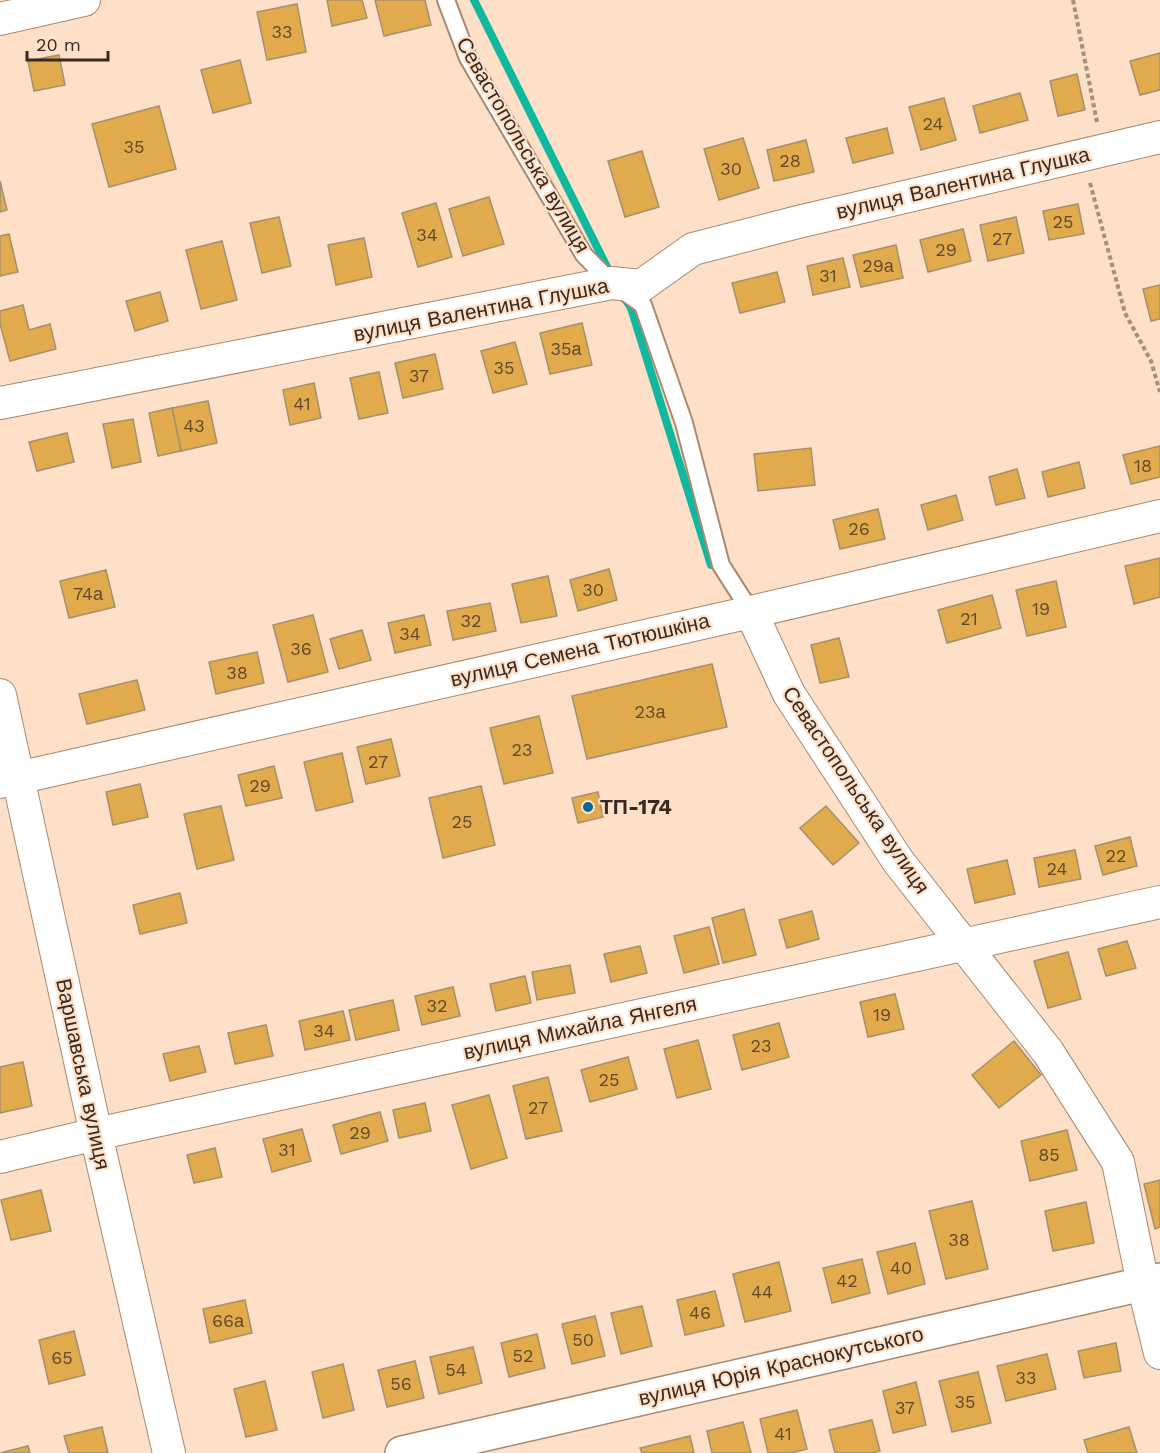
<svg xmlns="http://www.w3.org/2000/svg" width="1160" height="1453" font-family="'Work Sans',sans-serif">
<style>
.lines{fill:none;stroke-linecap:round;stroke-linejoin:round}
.stream{stroke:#10b8a0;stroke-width:8}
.building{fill:#e0aa4d;stroke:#a6906c;stroke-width:1.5}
.lane-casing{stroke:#ab886e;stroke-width:20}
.street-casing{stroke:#ab886e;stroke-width:34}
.secondary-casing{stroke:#ab886e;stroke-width:36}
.path{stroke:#a68f7e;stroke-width:4;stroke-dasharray:4.5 3;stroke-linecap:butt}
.lane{stroke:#fff;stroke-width:16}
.street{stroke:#fff;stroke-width:32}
.secondary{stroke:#fff;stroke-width:33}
.poi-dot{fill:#046796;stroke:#fee0c9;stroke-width:2}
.labels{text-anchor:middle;stroke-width:4.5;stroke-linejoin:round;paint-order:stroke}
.number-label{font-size:18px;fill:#624a2b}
.street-label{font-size:21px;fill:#382a20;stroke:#fee0c9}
.poi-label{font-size:21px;font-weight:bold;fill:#382a20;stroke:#fee0c9;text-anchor:start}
</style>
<rect width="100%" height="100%" fill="#fee0c9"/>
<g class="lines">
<g class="stream">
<path d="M 474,0 L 610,273"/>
<path d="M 624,297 L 631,308 L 711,565"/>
</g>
</g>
<g class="building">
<path d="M 327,0 L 362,0 L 367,18 L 332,26 Z"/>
<path d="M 375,0 L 425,0 L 431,25 L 384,36 Z"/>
<path d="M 297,4 L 306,52 L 267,60 L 257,12 Z"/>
<path d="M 1160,53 L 1160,90 L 1140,95 L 1130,61 Z"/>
<path d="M 59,55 L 65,85 L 34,91 L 28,61 Z"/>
<path d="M 240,60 L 251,103 L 213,113 L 201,70 Z"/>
<path d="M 1077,74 L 1085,110 L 1058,116 L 1050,81 Z"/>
<path d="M 1020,93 L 1028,120 L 980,133 L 973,106 Z"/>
<path d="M 944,98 L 956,140 L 921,150 L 909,107 Z"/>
<path d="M 159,106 L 176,169 L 109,187 L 92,124 Z"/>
<path d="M 887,128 L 893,153 L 853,163 L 846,138 Z"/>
<path d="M 743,138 L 759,188 L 719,200 L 704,149 Z"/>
<path d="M 806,140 L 814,172 L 774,181 L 767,150 Z"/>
<path d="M 642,151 L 659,207 L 625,217 L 608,161 Z"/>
<path d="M 0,181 L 7,210 L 0,212 Z"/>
<path d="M 489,197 L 504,244 L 463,256 L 449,209 Z"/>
<path d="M 436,203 L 452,257 L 418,267 L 402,213 Z"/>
<path d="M 1078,204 L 1084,234 L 1049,240 L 1043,211 Z"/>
<path d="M 279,217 L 291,266 L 262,273 L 250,223 Z"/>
<path d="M 1016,217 L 1024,253 L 988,261 L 980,225 Z"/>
<path d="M 963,229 L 971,261 L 928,272 L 920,240 Z"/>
<path d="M 9,234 L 18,272 L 0,276 L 0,236 Z"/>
<path d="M 364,238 L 372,277 L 336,285 L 328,245 Z"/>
<path d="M 222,241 L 237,300 L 201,309 L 186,250 Z"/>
<path d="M 896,245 L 903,278 L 861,287 L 853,255 Z"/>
<path d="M 843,258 L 850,287 L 813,295 L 807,266 Z"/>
<path d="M 777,272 L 785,302 L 740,313 L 732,283 Z"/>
<path d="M 1160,285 L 1160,319 L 1151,321 L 1143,289 Z"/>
<path d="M 160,292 L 168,321 L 135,331 L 126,301 Z"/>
<path d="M 23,305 L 29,330 L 50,324 L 56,349 L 10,361 L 0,324 L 0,311 Z"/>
<path d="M 582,323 L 592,365 L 550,374 L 540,333 Z"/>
<path d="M 515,342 L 527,384 L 493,393 L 481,351 Z"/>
<path d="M 435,354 L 443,389 L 403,398 L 395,363 Z"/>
<path d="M 379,372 L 388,413 L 359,419 L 350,378 Z"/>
<path d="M 314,383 L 321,418 L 290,425 L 283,390 Z"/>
<path d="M 208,401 L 217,443 L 181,451 L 172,408 Z"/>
<path d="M 172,408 L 181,451 L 158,456 L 149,413 Z"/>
<path d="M 133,419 L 141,462 L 112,468 L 103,424 Z"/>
<path d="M 67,433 L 74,462 L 37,471 L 29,442 Z"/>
<path d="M 1160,446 L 1160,477 L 1131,484 L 1123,455 Z"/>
<path d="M 811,448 L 815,485 L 758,491 L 754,454 Z"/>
<path d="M 1079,462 L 1085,488 L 1048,497 L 1042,472 Z"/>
<path d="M 1017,469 L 1025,498 L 996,505 L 989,477 Z"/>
<path d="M 956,495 L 963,520 L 928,530 L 921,505 Z"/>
<path d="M 878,509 L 885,539 L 840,549 L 833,520 Z"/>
<path d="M 1160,558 L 1160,597 L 1134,604 L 1125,566 Z"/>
<path d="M 609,569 L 617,600 L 578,611 L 570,580 Z"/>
<path d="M 106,570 L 115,607 L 69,618 L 60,581 Z"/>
<path d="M 548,576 L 557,616 L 521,623 L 512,584 Z"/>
<path d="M 1056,581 L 1066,627 L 1027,636 L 1016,590 Z"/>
<path d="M 992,595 L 1001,628 L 947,643 L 938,610 Z"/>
<path d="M 490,603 L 496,631 L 453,640 L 447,611 Z"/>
<path d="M 313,615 L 328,672 L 288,682 L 273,625 Z"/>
<path d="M 424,615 L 431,645 L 395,653 L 388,623 Z"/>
<path d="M 362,630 L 371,660 L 339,669 L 330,639 Z"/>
<path d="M 839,638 L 849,677 L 820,683 L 811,645 Z"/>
<path d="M 257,652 L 264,683 L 216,694 L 209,662 Z"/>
<path d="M 712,664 L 727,727 L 587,759 L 572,696 Z"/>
<path d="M 137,680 L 145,710 L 87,724 L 79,694 Z"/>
<path d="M 539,716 L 553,773 L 504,784 L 490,728 Z"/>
<path d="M 391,739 L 400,776 L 366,784 L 357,747 Z"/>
<path d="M 342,753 L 353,802 L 316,811 L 304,762 Z"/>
<path d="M 274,766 L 282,798 L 246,806 L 238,775 Z"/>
<path d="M 140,784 L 148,817 L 113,825 L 106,792 Z"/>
<path d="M 481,786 L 495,845 L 443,858 L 429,798 Z"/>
<path d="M 598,792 L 603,817 L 578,823 L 572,798 Z"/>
<path d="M 221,806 L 234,860 L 197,869 L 184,814 Z"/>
<path d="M 826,806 L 859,843 L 833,865 L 800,828 Z"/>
<path d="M 1130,837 L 1137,866 L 1103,875 L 1095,846 Z"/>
<path d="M 1075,850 L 1081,879 L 1039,887 L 1034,858 Z"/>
<path d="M 1007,860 L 1015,894 L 975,903 L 967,869 Z"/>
<path d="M 180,893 L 187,923 L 140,934 L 133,905 Z"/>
<path d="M 744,909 L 756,955 L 723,963 L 712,918 Z"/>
<path d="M 812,911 L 819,939 L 787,948 L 779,920 Z"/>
<path d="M 709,927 L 719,964 L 684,973 L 674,936 Z"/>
<path d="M 1127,941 L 1136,968 L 1106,976 L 1098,949 Z"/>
<path d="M 640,946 L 647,973 L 611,982 L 604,954 Z"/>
<path d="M 1068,952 L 1081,999 L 1048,1008 L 1034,961 Z"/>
<path d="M 570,965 L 575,993 L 537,1000 L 532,972 Z"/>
<path d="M 525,976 L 531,1003 L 496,1011 L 490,984 Z"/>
<path d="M 453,987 L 460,1016 L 422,1025 L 415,996 Z"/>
<path d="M 895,994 L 904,1029 L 868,1037 L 860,1002 Z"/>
<path d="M 393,1000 L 399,1030 L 356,1040 L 349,1010 Z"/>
<path d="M 343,1011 L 350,1040 L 305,1050 L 299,1021 Z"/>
<path d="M 779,1023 L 789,1057 L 742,1070 L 733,1035 Z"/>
<path d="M 266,1025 L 273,1056 L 235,1064 L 228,1033 Z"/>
<path d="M 698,1040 L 711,1089 L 677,1098 L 664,1049 Z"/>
<path d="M 1014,1041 L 1041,1075 L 999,1108 L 972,1075 Z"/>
<path d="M 199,1046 L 206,1072 L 170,1081 L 163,1054 Z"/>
<path d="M 628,1057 L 637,1089 L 590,1102 L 581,1070 Z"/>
<path d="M 23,1062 L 32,1106 L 0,1113 L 0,1067 Z"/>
<path d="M 548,1077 L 562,1131 L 526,1139 L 513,1086 Z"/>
<path d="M 489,1095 L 507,1158 L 471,1169 L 452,1105 Z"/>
<path d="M 425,1103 L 431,1131 L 399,1138 L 393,1110 Z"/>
<path d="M 380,1112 L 388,1141 L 341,1154 L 333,1125 Z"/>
<path d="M 302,1129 L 311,1161 L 272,1172 L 263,1139 Z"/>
<path d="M 1067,1130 L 1077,1170 L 1030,1181 L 1021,1141 Z"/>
<path d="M 215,1148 L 222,1177 L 194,1183 L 187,1155 Z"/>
<path d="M 1160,1180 L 1160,1227 L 1155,1229 L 1144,1184 Z"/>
<path d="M 41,1190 L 51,1231 L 11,1240 L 1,1200 Z"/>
<path d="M 972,1201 L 988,1269 L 946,1279 L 929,1211 Z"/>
<path d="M 1086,1202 L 1094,1243 L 1053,1251 L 1045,1211 Z"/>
<path d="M 915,1243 L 925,1284 L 888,1294 L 877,1252 Z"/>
<path d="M 862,1259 L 870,1293 L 832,1303 L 823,1268 Z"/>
<path d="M 779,1262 L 791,1311 L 745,1322 L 733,1274 Z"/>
<path d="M 715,1291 L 724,1326 L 685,1335 L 677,1300 Z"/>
<path d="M 245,1300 L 252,1333 L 210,1343 L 203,1309 Z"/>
<path d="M 642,1306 L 652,1346 L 621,1354 L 611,1313 Z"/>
<path d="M 595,1316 L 605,1356 L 572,1364 L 562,1324 Z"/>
<path d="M 74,1331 L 85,1375 L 49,1384 L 39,1340 Z"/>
<path d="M 537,1334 L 545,1368 L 509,1377 L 501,1343 Z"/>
<path d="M 1116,1343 L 1121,1371 L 1084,1378 L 1078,1351 Z"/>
<path d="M 473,1347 L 482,1383 L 439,1394 L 430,1357 Z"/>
<path d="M 1047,1354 L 1056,1389 L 1006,1401 L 997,1366 Z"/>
<path d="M 415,1361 L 424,1398 L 387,1407 L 378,1370 Z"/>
<path d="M 343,1364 L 354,1410 L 323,1418 L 312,1372 Z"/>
<path d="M 978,1372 L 991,1423 L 952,1432 L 939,1381 Z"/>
<path d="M 265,1381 L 277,1430 L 246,1437 L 234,1389 Z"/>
<path d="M 916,1382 L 926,1425 L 893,1433 L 883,1391 Z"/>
<path d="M 797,1410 L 807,1449 L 791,1453 L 768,1453 L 760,1419 Z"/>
<path d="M 872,1420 L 880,1451 L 872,1453 L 835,1453 L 829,1430 Z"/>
<path d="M 743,1422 L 751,1453 L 712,1453 L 707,1431 Z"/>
<path d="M 102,1427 L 108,1453 L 69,1453 L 64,1436 Z"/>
<path d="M 1129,1427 L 1137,1453 L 1088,1453 L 1084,1440 Z"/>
<path d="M 690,1436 L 694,1453 L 642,1453 L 640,1448 Z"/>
<path d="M 28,1446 L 30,1453 L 0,1453 Z"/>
</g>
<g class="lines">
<defs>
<path id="lane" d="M 446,0 L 468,58 L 584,255 L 612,283 L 643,305 L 684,423 L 721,565 L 751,612"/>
<g id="street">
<path d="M 0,19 L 84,0"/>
<path d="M 0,403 L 612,283 L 641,286 L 693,249 L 798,222 L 1160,137"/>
<path d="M 751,612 L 789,694 L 898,861 L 1048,1052 L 1118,1162 L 1143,1284 L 1160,1353"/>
<path d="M 0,695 L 96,1134 L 169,1453"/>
<path d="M 0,782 L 751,612 L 1160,516"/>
<path d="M 0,1157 L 96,1134 L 1160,902"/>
</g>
<path id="secondary" d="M 402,1453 L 1160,1280"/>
</defs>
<use href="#lane" class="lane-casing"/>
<use href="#street" class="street-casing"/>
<use href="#secondary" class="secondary-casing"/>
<g class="path">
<path d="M 1073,0 L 1097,122"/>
<path d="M 1090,183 L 1125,313 L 1151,361 L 1160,392"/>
</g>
<use href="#lane" class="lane"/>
<use href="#street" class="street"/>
<use href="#secondary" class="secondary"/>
</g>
<circle class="poi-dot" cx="588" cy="807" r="6"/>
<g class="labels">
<g class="number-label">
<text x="282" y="38">33</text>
<text x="933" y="130">24</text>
<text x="134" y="153">35</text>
<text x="790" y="167">28</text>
<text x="731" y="175">30</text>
<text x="1063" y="228">25</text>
<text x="427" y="241">34</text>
<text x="1002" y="245">27</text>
<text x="946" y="256">29</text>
<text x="878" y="272">29а</text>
<text x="828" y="282">31</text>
<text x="566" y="355">35а</text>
<text x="504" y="374">35</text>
<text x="419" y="382">37</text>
<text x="302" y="410">41</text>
<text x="194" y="432">43</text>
<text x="1143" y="472">18</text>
<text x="859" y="535">26</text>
<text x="593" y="596">30</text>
<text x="88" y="600">74а</text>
<text x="1041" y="615">19</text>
<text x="969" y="625">21</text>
<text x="471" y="627">32</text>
<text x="410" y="640">34</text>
<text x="301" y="655">36</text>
<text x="237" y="679">38</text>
<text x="650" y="718">23а</text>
<text x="522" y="756">23</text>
<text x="378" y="768">27</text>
<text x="260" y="792">29</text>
<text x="462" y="828">25</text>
<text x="1116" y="862">22</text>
<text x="1057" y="875">24</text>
<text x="437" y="1012">32</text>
<text x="882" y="1021">19</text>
<text x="324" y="1037">34</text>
<text x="761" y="1052">23</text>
<text x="609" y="1086">25</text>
<text x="538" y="1114">27</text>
<text x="360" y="1139">29</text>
<text x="287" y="1156">31</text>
<text x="1049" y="1161">85</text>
<text x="959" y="1246">38</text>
<text x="901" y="1274">40</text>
<text x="847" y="1287">42</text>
<text x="762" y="1298">44</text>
<text x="700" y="1319">46</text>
<text x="228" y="1327">66а</text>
<text x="583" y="1346">50</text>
<text x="523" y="1362">52</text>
<text x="62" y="1364">65</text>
<text x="456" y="1376">54</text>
<text x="1026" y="1384">33</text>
<text x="401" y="1390">56</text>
<text x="965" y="1408">35</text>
<text x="905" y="1414">37</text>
<text x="783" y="1440">41</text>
</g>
<g class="street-label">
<text transform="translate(523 145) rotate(60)" y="7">Севастопольська вулиця</text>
<text transform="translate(963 183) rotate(-13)" y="7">вулиця Валентина Глушка</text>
<text transform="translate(481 310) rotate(-11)" y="7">вулиця Валентина Глушка</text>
<text transform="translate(580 650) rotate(-13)" y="7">вулиця Семена Тютюшкіна</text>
<text transform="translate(856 790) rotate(56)" y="7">Севастопольська вулиця</text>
<text transform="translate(580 1028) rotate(-12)" y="7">вулиця Михайла Янгеля</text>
<text transform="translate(83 1074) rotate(78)" y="7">Варшавська вулиця</text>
<text transform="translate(781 1366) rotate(-13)" y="7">вулиця Юрія Краснокутського</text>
</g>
<g class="poi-label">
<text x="600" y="814">ТП-174</text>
</g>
</g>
<path d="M27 51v9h81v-9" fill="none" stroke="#382a20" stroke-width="3"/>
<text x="36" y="51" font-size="18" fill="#382a20" stroke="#fee0c9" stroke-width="4.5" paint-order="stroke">20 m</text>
</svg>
